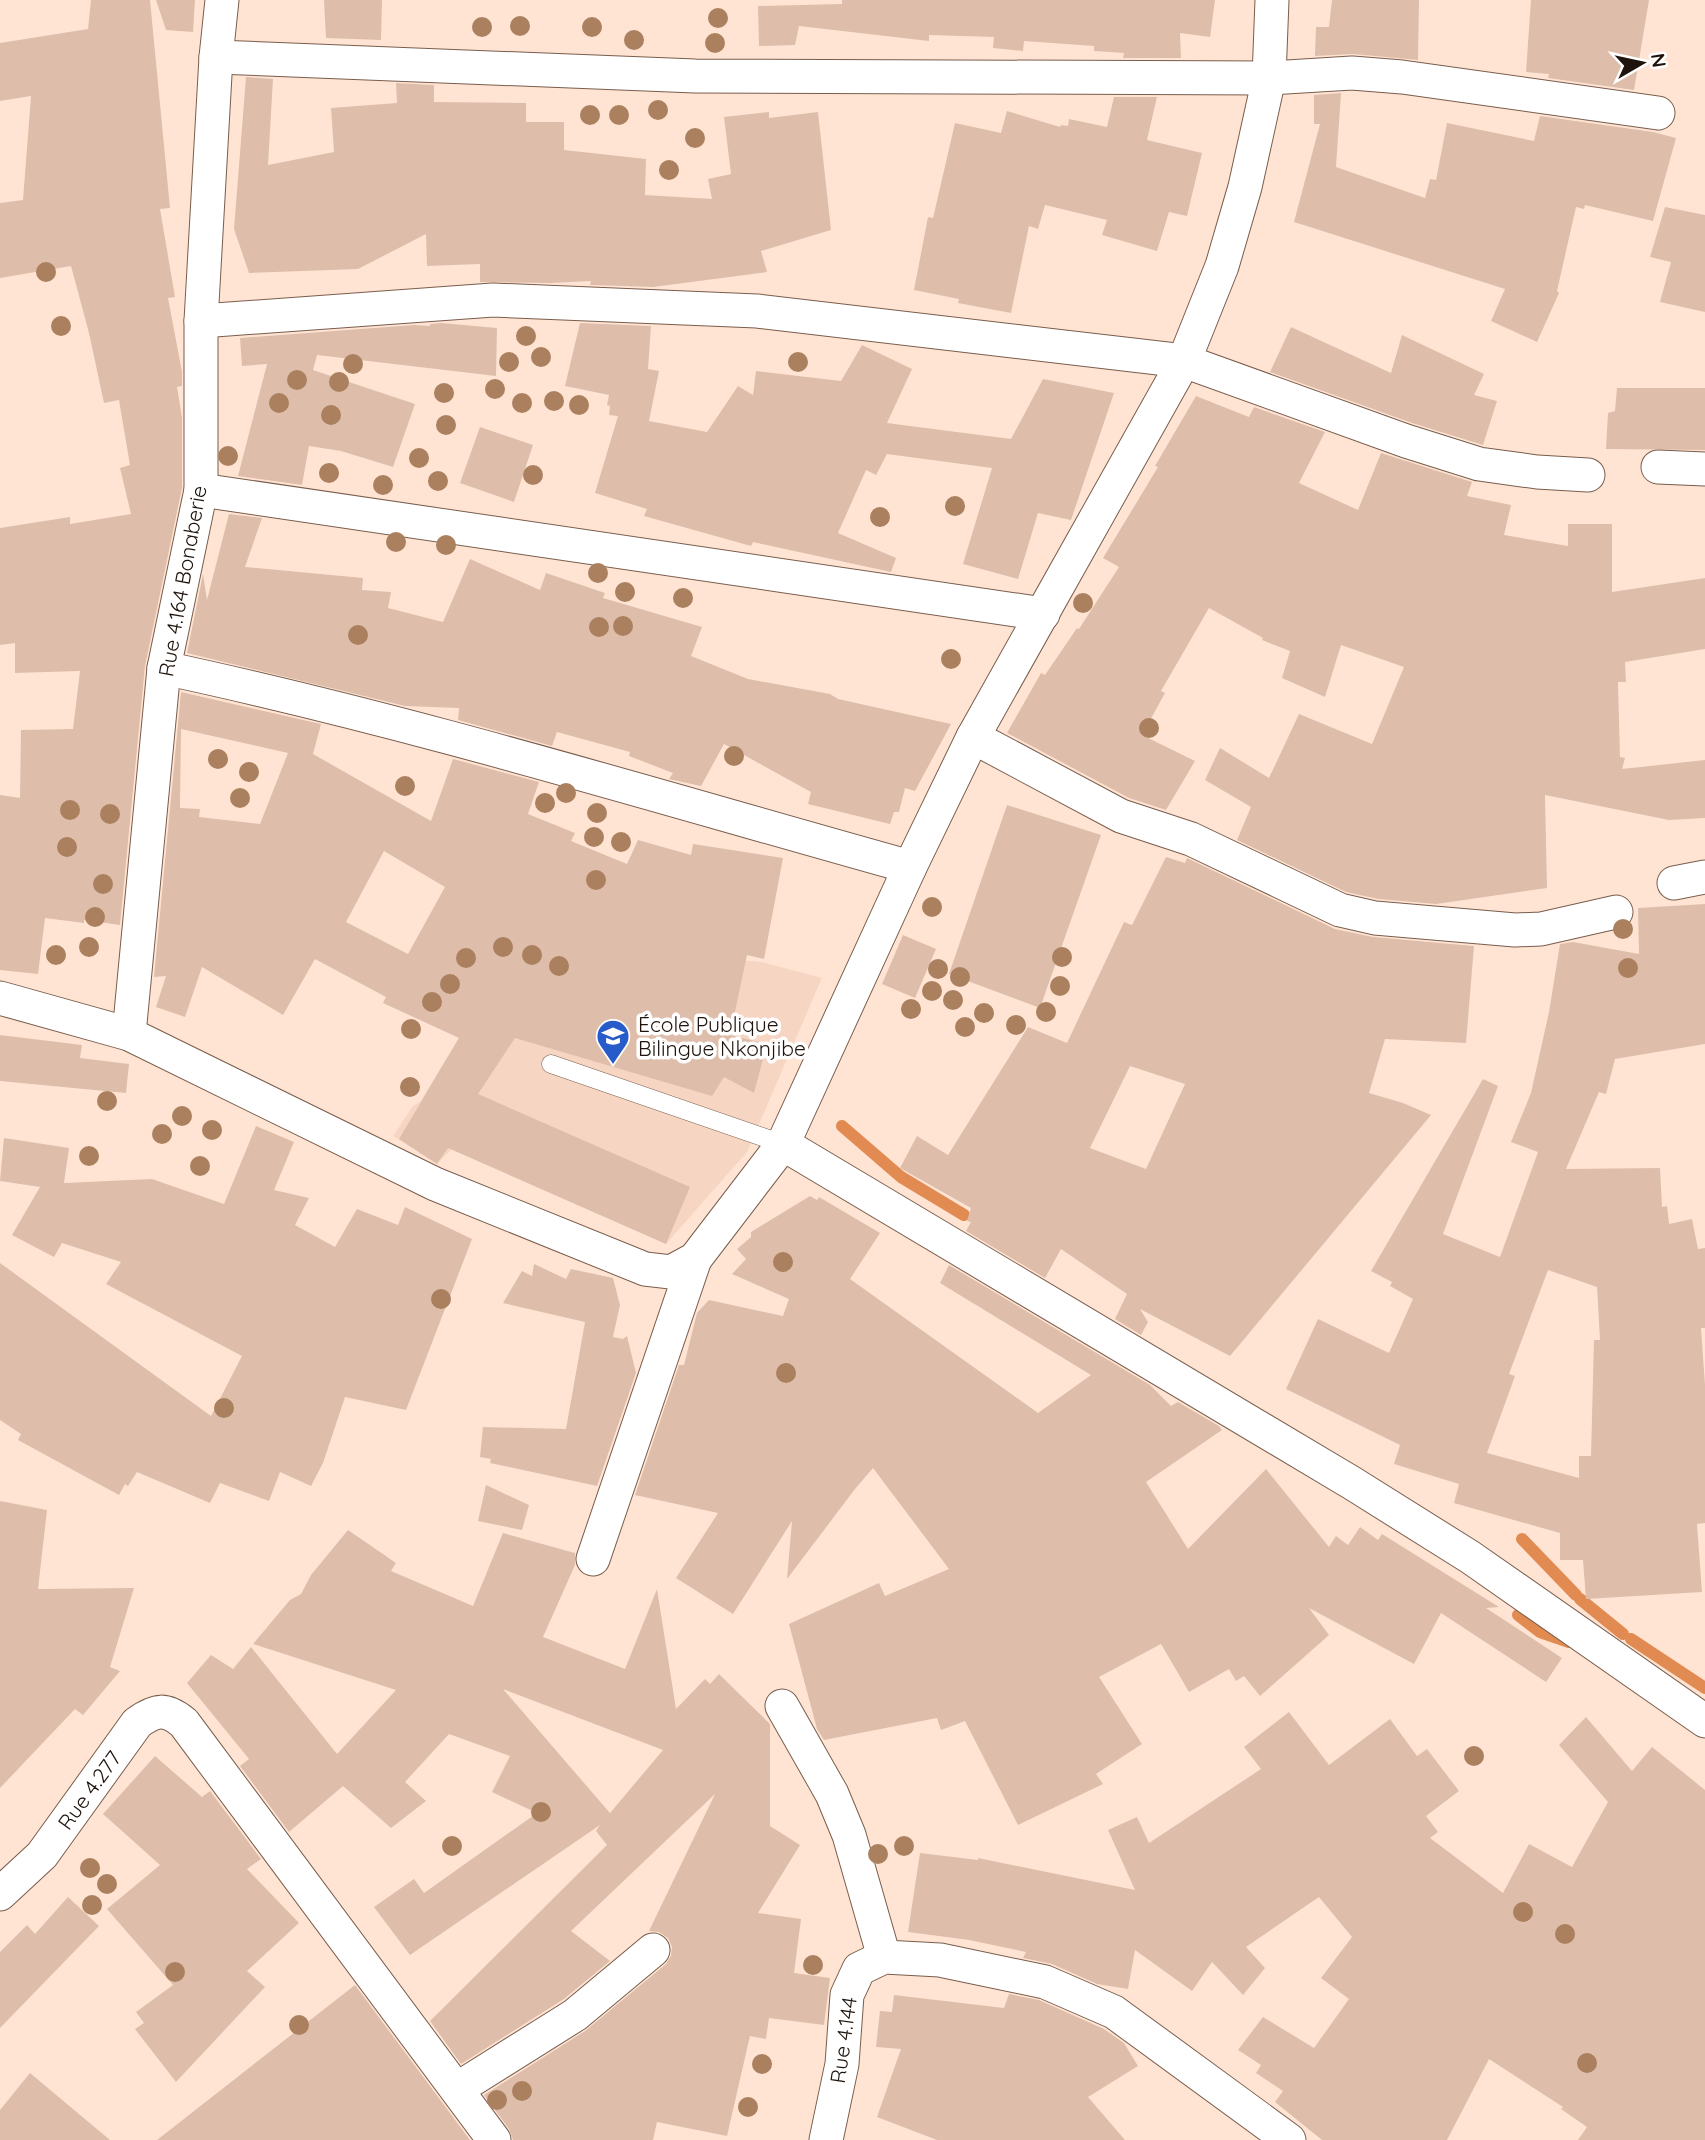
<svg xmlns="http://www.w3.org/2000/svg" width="1705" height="2140" viewBox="0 0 1705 2140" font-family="Quicksand,sans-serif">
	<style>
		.built { fill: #f6d6c3 }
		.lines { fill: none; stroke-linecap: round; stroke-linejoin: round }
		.stream { stroke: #e18b52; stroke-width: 12 }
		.building { fill: #debeab; fill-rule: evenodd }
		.lane-casing { stroke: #795d4c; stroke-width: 19 }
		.street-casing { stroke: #795d4c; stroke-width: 35 }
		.lane { stroke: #fff; stroke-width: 18 }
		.street { stroke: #fff; stroke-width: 33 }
		.tree { fill: #aa805f }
		.labels { text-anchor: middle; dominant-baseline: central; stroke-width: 7; stroke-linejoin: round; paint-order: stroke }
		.street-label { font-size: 21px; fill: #1f140d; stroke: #fff }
		.poi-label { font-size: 21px; fill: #1f140d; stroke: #fff; text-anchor: start }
	</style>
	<rect width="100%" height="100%" fill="#ffe4d4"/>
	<polygon class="built" points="661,953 762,962 822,978 747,1152 666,1244 452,1149 437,1164 393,1136 413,1106 420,1102 464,1029"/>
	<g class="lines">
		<g class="stream">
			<polyline points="842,1126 901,1177 964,1215"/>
			<polyline points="1522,1539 1576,1595"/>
			<polyline points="1580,1599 1623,1634"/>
			<polyline points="1518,1615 1540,1632 1569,1642"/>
			<polyline points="1631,1639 1705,1688"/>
		</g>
	</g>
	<g class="building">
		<polygon points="91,0 150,0 170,208 160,209 175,297 168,298 182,372 182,386 177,387 182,418 182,488 145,666 120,925 84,920 84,923 45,918 38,974 0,970 0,795 20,798 21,730 73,729 80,671 15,673 15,643 0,645 0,528 70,517 70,524 131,514 120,468 130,465 119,400 104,403 89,333 71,266 0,278 0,203 23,200 31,96 0,101 0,43 88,29"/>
		<polygon points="156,0 195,0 193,32 166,30"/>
		<polygon points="324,0 382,0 381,40 326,38"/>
		<polygon points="842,0 1215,0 1210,37 1180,33 1181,58 1123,58 1124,53 1094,51 1094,46 1024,41 1023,51 993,48 994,37 929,35 929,41 799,26 795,45 759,46 758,6 842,4"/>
		<polygon points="1332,0 1419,0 1418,60 1353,54 1315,56 1316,27 1329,27"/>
		<polygon points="1531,0 1649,0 1634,90 1548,78 1549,74 1526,72"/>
		<polygon points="246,77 273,79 268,165 334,152 331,108 397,103 396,83 434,85 434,102 526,103 526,122 564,122 564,150 646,159 645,195 712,199 708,179 731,174 724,117 769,112 769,118 818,112 831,230 761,251 767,272 653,287 590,285 591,281 551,283 480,282 480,264 427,266 426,234 358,269 249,273 234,229"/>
		<polygon points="1341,93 1336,167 1425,198 1430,179 1436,180 1447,123 1534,141 1540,116 1653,132 1676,138 1653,221 1585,205 1584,209 1576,207 1557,291 1559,293 1537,342 1491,321 1505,289 1294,222 1320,124 1314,124 1314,95"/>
		<polygon points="1114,97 1157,97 1147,140 1202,153 1187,216 1169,212 1157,251 1102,235 1107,220 1045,205 1038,229 1029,226 1011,313 958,303 959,299 914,290 928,217 933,218 955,123 1001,133 1007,111 1060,127 1061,125 1068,126 1069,119 1107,127"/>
		<polygon points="1665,207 1705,215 1705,312 1660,302 1671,262 1650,257"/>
		<polygon points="441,323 497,328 496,376 317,355 313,370 415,404 393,467 341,451 309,446 302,485 238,476 267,364 242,366 240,338 414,325 430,326 430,324"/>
		<polygon points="580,323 651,326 648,369 659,371 649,421 707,432 738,386 753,395 756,371 841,381 862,345 912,369 887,423 1011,439 1043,379 1114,393 1071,520 1038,513 1018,579 963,564 992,468 887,454 876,475 866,470 838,533 896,558 891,572 753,542 751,546 644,516 647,509 595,493 618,416 609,415 610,406 607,405 609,395 565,386"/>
		<polygon points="1291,327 1391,373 1402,335 1484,374 1474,395 1497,401 1483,445 1412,423 1270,372"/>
		<polygon points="1617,388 1705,388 1705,450 1606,449 1608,413 1615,411"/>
		<polygon points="1196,396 1249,417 1254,407 1325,432 1299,483 1358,510 1381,453 1472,482 1467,496 1511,505 1504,535 1568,546 1568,524 1612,524 1612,592 1705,578 1705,649 1625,662 1626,682 1618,682 1620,757 1625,758 1622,769 1705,760 1705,818 1669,820 1545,795 1547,888 1436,904 1378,899 1346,892 1237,840 1251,807 1205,780 1220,748 1269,778 1299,714 1372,744 1404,667 1341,645 1325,697 1282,678 1290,651 1262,640 1263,638 1209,608 1161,691 1165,693 1142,735 1195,761 1166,810 1129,798 1007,733 1041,673 1045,675 1077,628 1079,629 1119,567 1103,558 1158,467 1155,466"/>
		<polygon points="480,427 533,445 514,502 460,483"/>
		<polygon points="229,514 262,518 245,567 363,578 362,590 391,592 388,608 443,622 470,559 540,590 546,573 605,593 603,598 702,627 691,656 748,679 830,694 838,699 951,724 915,791 905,788 899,812 894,812 890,824 808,804 811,792 724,744 701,786 669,779 673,773 629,756 630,752 557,732 552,746 458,720 459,708 405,706 187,653 203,574 207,600"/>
		<path d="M181,692L321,724L313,754L431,821L453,759L539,782L528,814L575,833L571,841L627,864L638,840L691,855L693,844L783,858L764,959L747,955L730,1035L767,1044L754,1093L724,1077L712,1096L515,1038L478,1094L690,1187L666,1244L448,1148L437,1164L399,1139L459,1038L383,1003L386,997L315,959L283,1015L202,967L185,1017L156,1007L166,976L154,977ZM181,729L288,753L260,824L199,817L200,809L180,808ZM384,851L445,887L408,954L346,922Z"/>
		<polygon points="1007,805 1101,835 1040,1008 949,974"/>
		<path d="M1166,857L1185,863L1187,858L1335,929L1373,937L1474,946L1466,1043L1385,1039L1369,1093L1403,1103L1431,1115L1230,1356L1140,1309L1148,1322L1141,1335L1115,1319L1127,1294L1061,1249L1045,1278L966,1231L971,1222L967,1221L971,1208L900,1168L917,1136L948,1155L1028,1027L1067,1043L1124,922L1132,925ZM1130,1066L1185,1084L1146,1169L1090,1148Z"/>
		<path d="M1705,904V1044L1615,1059L1606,1094L1599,1092L1566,1169L1660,1168L1662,1207L1667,1206L1669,1224L1692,1219L1698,1249L1705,1248V1328H1701L1705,1385V1523L1697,1524L1702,1592L1586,1599L1583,1560H1560V1533L1454,1503L1459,1484L1394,1464L1400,1445L1286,1389L1318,1319L1389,1353L1413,1299L1390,1286L1392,1282L1371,1271L1483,1079L1498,1086L1443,1234L1500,1257L1538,1152L1511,1142L1531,1093L1549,1012L1560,944L1573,942L1639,954L1638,908ZM1548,1270L1597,1287L1600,1340H1594L1591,1456H1579V1478L1487,1453L1515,1376L1509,1374Z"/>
		<polygon points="903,935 936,949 915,998 882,984"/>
		<polygon points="0,1035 82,1045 80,1058 129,1064 126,1093 0,1081"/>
		<polygon points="256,1126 294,1142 274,1190 309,1198 295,1225 335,1247 357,1209 398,1225 405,1207 472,1239 406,1410 345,1397 323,1463 311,1486 280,1472 269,1501 220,1483 210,1503 137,1472 128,1486 125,1484 119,1495 18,1440 21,1434 0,1420 0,1263 211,1416 242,1356 106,1284 121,1262 62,1243 54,1257 12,1235 40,1187 0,1181 4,1138 69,1148 64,1183 152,1179 224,1204"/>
		<polygon points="810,1196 817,1200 819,1197 880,1233 850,1279 1038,1413 1091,1375 940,1283 949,1265 1150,1385 1171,1406 1178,1402 1219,1426 1222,1430 1146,1482 1188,1549 1266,1469 1329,1547 1336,1536 1348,1545 1360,1527 1378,1540 1382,1534 1499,1607 1486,1608 1562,1658 1546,1682 1441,1613 1414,1664 1309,1608 1329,1635 1260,1696 1244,1676 1236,1681 1229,1669 1189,1692 1161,1644 1099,1677 1142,1744 1096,1774 1103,1784 1018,1825 965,1721 941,1730 937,1718 824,1740 817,1729 789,1624 879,1583 885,1596 949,1569 873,1468 855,1489 787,1579 792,1521 733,1614 676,1578 718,1513 635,1495 679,1365 684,1365 697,1313 709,1300 783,1316 789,1299 732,1274 746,1259 737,1249 751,1237 751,1232"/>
		<polygon points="534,1264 566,1279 571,1269 613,1278 620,1305 613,1337 623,1339 627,1336 636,1373 597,1486 490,1463 491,1459 480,1457 483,1427 566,1429 585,1322 503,1303 522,1271 532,1276"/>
		<polygon points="486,1485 529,1505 522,1530 478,1521"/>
		<polygon points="0,1501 47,1510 38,1589 134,1588 110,1667 120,1671 83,1715 75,1709 0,1788"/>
		<path d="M348,1530L396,1563L391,1571L473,1606L503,1533L575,1553V1565L543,1637L625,1669L657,1589L676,1709L705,1679L710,1684L719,1674L770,1724V1826L800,1845L758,1913L801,1919L794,1973L830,1978L824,2025L769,2018L766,2039L750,2036L727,2136L657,2122L653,2140H513L509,2129L484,2095L585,2031L666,1964L671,1956L672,1947L668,1938L659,1932L649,1931L715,1794L571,1931L610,1961L564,1999L461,2064L430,2021L607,1845L596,1831L600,1825L410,1955L374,1907L414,1879L424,1893L537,1813L492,1792L510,1756L449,1734L405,1782L426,1801L391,1828L343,1786L289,1832L240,1766L249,1759L187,1683L211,1655L233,1669L251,1647L337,1754L396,1690L253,1644L290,1600L301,1594L311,1575ZM503,1689L663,1750L610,1813Z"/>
		<polygon points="1289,1712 1329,1765 1390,1719 1417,1756 1427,1749 1459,1791 1426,1816 1438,1832 1430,1838 1503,1893 1529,1844 1572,1867 1608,1802 1559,1745 1586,1717 1632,1771 1652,1747 1705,1790 1705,2140 1578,2140 1587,2127 1561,2109 1563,2107 1489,2059 1447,2140 1322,2140 1275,2102 1283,2091 1256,2073 1261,2065 1238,2050 1263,2017 1314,2048 1349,1999 1321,1978 1352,1937 1319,1897 1246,1947 1265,1968 1243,1995 1212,1962 1192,1991 1135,1950 1128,1989 1097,1984 1052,1964 1023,1958 1026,1952 969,1940 908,1932 920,1853 978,1860 978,1858 1135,1890 1108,1830 1137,1817 1149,1843 1261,1769 1244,1747"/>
		<polygon points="155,1756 202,1797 210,1791 261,1859 247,1869 299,1923 247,1971 265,1987 176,2082 135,2029 144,2023 136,2012 173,1985 107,1909 160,1865 103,1814"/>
		<polygon points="68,1897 99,1926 0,2028 0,1952 27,1925 35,1934"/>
		<polygon points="355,1985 470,2140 157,2140"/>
		<polygon points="1009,1994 1039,2000 1104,2029 1124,2043 1138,2066 1088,2097 1125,2140 937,2140 877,2117 901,2049 876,2047 880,2011 892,2012 894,1995 1004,2008"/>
		<polygon points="30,2073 110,2140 0,2140 0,2110"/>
	</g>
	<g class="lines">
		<defs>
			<polyline id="lane" points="551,1064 783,1144"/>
			<g id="street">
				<polyline points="216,57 695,76 1269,78 1352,73 1402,77 1658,113"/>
				<polyline points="201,321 493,300 757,311 1184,361 1406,441 1479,464 1537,472 1588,475"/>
				<polyline points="1658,467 1705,469"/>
				<polyline points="201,490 1043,614"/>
				<path d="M164,668C416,722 662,798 910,867"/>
				<polyline points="973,737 1121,816 1191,839 1340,910 1375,918 1515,930 1541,929 1616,912"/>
				<polyline points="1674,883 1705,877"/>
				<polyline points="0,998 129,1034 435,1184 645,1269 671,1272 695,1259 783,1144 910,867 973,737 1184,361 1222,266 1245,187 1269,78 1272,0"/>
				<polyline points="129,1034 164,668 201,490 201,321 216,57 222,0"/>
				<polyline points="783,1144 1352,1483 1470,1557 1705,1721"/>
				<polyline points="593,1559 695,1259"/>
				<polyline points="782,1706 832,1794 849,1835 884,1957"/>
				<path d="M0,1894L42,1855L137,1723C156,1709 166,1708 184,1723L494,2140"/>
				<polyline points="457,2089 575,2015 653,1950"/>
				<polyline points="826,2140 842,2064 847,1995 859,1969 884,1957 940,1960 1045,1982 1114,2012 1289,2140"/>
			</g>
		</defs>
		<use href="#lane" class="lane-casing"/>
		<use href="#street" class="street-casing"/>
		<use href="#lane" class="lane"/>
		<use href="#street" class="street"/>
	</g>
	<g class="tree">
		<circle cx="718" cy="18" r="10"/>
		<circle cx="520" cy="26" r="10"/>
		<circle cx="482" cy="27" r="10"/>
		<circle cx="592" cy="27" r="10"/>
		<circle cx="634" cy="40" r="10"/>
		<circle cx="715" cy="43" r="10"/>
		<circle cx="658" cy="110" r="10"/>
		<circle cx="590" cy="115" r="10"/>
		<circle cx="619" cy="115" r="10"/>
		<circle cx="695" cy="138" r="10"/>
		<circle cx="669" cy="170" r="10"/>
		<circle cx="46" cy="272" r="10"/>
		<circle cx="61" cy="326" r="10"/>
		<circle cx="526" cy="336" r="10"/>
		<circle cx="541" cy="357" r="10"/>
		<circle cx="509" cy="362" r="10"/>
		<circle cx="798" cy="362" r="10"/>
		<circle cx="353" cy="364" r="10"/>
		<circle cx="297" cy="380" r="10"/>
		<circle cx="339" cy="382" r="10"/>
		<circle cx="495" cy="389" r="10"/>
		<circle cx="444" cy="393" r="10"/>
		<circle cx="554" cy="401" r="10"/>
		<circle cx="279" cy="403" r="10"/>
		<circle cx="522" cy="403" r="10"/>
		<circle cx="579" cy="405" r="10"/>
		<circle cx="331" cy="415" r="10"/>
		<circle cx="446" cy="425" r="10"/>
		<circle cx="228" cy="456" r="10"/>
		<circle cx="419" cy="458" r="10"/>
		<circle cx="329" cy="473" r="10"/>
		<circle cx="533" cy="475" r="10"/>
		<circle cx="438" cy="481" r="10"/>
		<circle cx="383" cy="485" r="10"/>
		<circle cx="955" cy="506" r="10"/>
		<circle cx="880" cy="517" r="10"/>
		<circle cx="396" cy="542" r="10"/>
		<circle cx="446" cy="545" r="10"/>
		<circle cx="598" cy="573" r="10"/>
		<circle cx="625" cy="592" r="10"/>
		<circle cx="683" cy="598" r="10"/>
		<circle cx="1083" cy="603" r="10"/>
		<circle cx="623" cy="626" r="10"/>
		<circle cx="599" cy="627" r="10"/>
		<circle cx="358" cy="635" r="10"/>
		<circle cx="951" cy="659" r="10"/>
		<circle cx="1149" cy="728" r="10"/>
		<circle cx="734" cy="756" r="10"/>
		<circle cx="218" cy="759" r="10"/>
		<circle cx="249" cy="772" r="10"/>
		<circle cx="405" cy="786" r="10"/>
		<circle cx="566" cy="793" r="10"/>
		<circle cx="240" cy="798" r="10"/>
		<circle cx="545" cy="803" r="10"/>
		<circle cx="70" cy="810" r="10"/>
		<circle cx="597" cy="813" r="10"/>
		<circle cx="110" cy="814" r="10"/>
		<circle cx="594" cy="837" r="10"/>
		<circle cx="621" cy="842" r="10"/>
		<circle cx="67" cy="847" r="10"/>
		<circle cx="596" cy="880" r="10"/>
		<circle cx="103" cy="884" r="10"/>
		<circle cx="932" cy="907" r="10"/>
		<circle cx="95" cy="917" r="10"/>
		<circle cx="1623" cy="929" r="10"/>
		<circle cx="89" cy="947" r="10"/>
		<circle cx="503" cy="947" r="10"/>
		<circle cx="56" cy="955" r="10"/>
		<circle cx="532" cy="955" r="10"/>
		<circle cx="1062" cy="957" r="10"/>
		<circle cx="466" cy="958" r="10"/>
		<circle cx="559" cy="966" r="10"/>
		<circle cx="1628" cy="968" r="10"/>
		<circle cx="938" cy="969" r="10"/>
		<circle cx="960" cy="977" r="10"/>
		<circle cx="450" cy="984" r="10"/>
		<circle cx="1060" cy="986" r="10"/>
		<circle cx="932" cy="991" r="10"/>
		<circle cx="953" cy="1000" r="10"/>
		<circle cx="432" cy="1002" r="10"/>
		<circle cx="911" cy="1009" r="10"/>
		<circle cx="1046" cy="1012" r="10"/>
		<circle cx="984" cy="1013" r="10"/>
		<circle cx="1016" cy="1025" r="10"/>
		<circle cx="965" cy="1027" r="10"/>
		<circle cx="411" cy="1029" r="10"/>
		<circle cx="410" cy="1087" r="10"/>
		<circle cx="107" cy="1101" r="10"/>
		<circle cx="182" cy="1116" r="10"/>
		<circle cx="212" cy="1130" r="10"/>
		<circle cx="162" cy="1134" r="10"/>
		<circle cx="89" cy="1156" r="10"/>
		<circle cx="200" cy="1166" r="10"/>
		<circle cx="783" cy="1262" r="10"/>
		<circle cx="441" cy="1299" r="10"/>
		<circle cx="786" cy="1373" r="10"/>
		<circle cx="224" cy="1408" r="10"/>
		<circle cx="1474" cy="1756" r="10"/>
		<circle cx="541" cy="1812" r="10"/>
		<circle cx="452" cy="1846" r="10"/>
		<circle cx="904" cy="1846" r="10"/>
		<circle cx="878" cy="1854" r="10"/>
		<circle cx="90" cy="1868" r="10"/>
		<circle cx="107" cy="1884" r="10"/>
		<circle cx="92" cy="1905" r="10"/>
		<circle cx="1523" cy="1912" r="10"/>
		<circle cx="1565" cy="1934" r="10"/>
		<circle cx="813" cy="1965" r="10"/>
		<circle cx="175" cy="1972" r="10"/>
		<circle cx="299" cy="2025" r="10"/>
		<circle cx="1587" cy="2063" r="10"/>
		<circle cx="762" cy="2064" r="10"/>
		<circle cx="522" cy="2091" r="10"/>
		<circle cx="497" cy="2100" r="10"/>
		<circle cx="748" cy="2107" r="10"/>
	</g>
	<defs>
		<symbol id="school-pin" viewBox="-11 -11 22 30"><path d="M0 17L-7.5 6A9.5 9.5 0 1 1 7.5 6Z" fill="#275bc9" stroke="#fff"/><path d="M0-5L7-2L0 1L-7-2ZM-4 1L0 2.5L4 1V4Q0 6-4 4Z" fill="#fff"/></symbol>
	</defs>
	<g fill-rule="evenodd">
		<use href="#school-pin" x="594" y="1017" width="38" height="52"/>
	</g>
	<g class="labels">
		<g class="street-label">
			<text transform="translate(182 581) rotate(-80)">Rue 4.164 Bonaberie</text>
			<text transform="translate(89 1790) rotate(-54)">Rue 4.277</text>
			<text transform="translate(843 2040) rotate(-82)">Rue 4.144</text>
		</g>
		<g class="poi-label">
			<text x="638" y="1024">École Publique<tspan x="638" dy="24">Bilingue Nkonjibe</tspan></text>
		</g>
	</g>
	<g transform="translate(1642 63) rotate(81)" stroke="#ffffff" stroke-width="5" paint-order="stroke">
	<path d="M0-5L12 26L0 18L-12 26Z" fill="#1f140d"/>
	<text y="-10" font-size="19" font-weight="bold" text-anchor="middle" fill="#1f140d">N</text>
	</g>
</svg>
